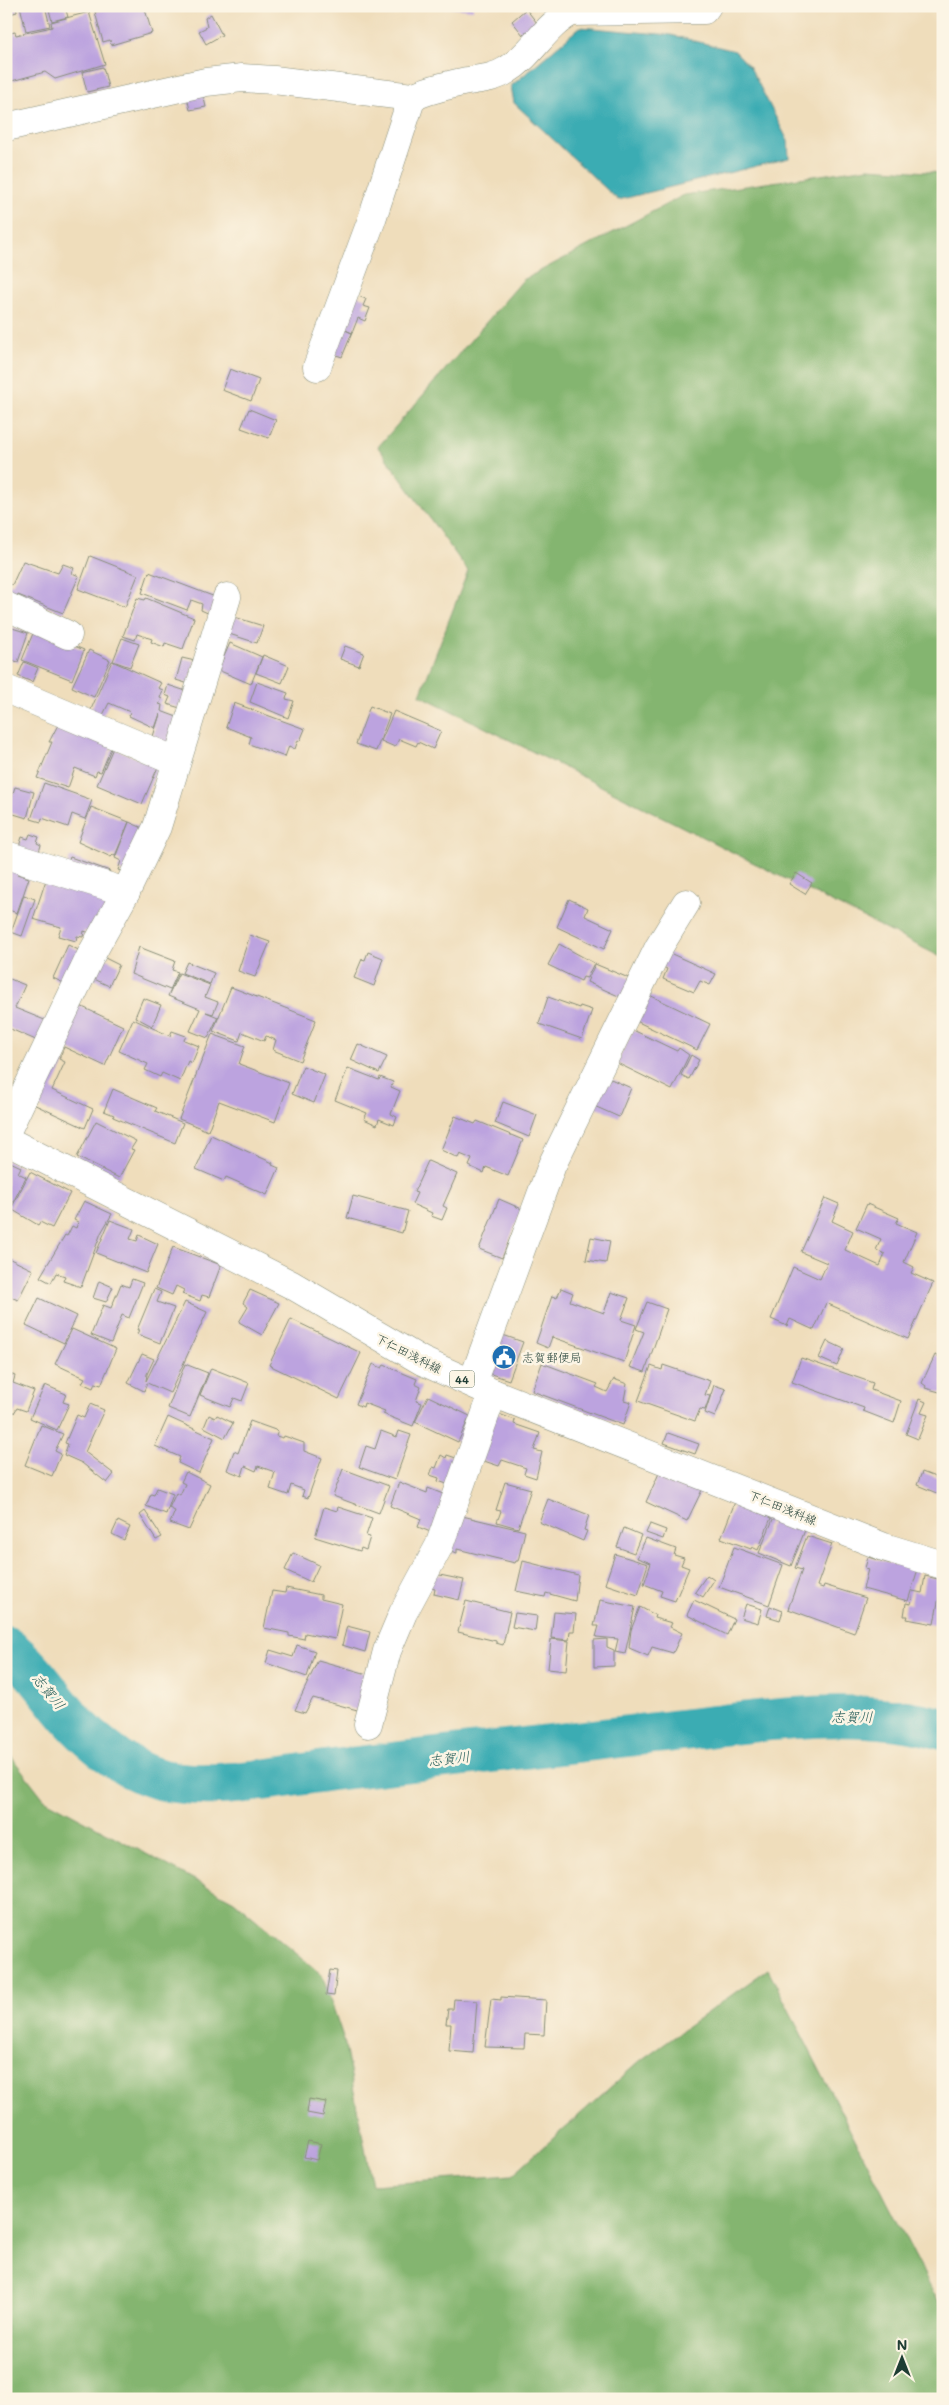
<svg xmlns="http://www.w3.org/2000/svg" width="949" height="2405" viewBox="0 0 949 2405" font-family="Mali,'Klee One',sans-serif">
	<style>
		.forest { fill: #84b56f; stroke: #527952 }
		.water { fill: #3aacb3; stroke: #2c7474 }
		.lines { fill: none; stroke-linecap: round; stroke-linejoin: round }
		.river { stroke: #3aacb3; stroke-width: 42 }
		.building { fill: #bca3df }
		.minor-casing { stroke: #878d78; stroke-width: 29 }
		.major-casing { stroke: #878d78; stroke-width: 29 }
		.minor { stroke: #fff; stroke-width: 28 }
		.major { stroke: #fff; stroke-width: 28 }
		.labels { text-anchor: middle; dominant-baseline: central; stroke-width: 5; stroke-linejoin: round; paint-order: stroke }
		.shield { fill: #fcf5e5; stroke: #617469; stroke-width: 1 }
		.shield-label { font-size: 11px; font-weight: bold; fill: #1f3d34 }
		.street-label { font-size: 12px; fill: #1f3d34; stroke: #fcf5e5 }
		.poi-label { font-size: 12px; fill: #1f3d34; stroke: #fcf5e5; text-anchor: start }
		.water-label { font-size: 14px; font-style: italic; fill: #275e5a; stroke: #fcf5e5 }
	</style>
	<rect width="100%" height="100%" fill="#fcf5e5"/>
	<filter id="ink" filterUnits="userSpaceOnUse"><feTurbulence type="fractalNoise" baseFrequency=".02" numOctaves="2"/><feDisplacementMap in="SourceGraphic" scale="10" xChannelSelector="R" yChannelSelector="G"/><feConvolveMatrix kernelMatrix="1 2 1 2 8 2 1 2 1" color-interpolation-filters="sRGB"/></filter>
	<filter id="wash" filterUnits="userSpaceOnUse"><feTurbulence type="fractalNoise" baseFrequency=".0096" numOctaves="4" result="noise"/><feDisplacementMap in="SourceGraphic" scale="20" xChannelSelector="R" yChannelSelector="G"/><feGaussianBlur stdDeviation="1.12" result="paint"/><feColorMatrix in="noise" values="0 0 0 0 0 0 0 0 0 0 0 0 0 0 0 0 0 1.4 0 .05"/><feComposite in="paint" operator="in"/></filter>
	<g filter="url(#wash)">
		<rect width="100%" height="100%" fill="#efddbb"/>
		<g class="forest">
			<polygon points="868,168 943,173 943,958 420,695 468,571 378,447 523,280 684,195"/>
			<polygon points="6,1750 44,1799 234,1901 322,1975 344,2040 372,2185 512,2175 641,2060 768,1969 943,2311 943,2399 6,2399"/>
		</g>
		<polygon class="water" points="580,27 671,35 735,51 750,67 788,141 789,158 618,200 514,103 511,86"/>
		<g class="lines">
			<path class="river" d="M6,1647C35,1668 52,1699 76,1724C93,1742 118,1762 140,1772C191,1797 278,1777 332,1770C440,1757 548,1745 655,1733C748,1723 852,1703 943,1729"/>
		</g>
		<g id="blocks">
			<g class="building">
				<polygon points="6,6 16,6 17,12 6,15"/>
				<polygon points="20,6 45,6 50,26 26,31"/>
				<polygon points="48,6 58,6 59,8 65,7 68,17 52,21"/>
				<polygon points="116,6 144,6 152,33 111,45 110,40 103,42 95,12"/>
				<polygon points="451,6 473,6 473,10 451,8"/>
				<polygon points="526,9 537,23 523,35 512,21"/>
				<polygon points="89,12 105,64 55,79 45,72 8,82 6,34 15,32 16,35 52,27 51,22"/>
				<polygon points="211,14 222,35 206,44 199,31 207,27 205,18"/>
				<polygon points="103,67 108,87 87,92 82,72"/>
				<polygon points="203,94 206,107 190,110 187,97"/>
				<polygon points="353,294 366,299 363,306 370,308 365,321 358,318 352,333 343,329 352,333 342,357 328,352"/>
				<polygon points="230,369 259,380 251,401 222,390"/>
				<polygon points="249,409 276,420 269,438 241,428"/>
				<polygon points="90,556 138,575 125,607 78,589"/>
				<polygon points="23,561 58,573 63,564 74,568 72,573 79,576 63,613 18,595 15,602 6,599 9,583 12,585"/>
				<polygon points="149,572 218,598 212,615 201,610 202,604 191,600 187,610 142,593"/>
				<polygon points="137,598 145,600 146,598 194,618 183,649 165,643 164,647 151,642 152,639 137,634 135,640 123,636"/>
				<polygon points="225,614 263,626 257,643 220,631"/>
				<polygon points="6,626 28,633 18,662 9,659 7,667"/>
				<polygon points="34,631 38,631 84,650 72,680 22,660"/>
				<polygon points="122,638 139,644 130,667 113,661"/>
				<polygon points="230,643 262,657 251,684 218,670"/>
				<polygon points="345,646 364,653 359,666 340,659"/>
				<polygon points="89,650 110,660 94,697 72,687"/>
				<polygon points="263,655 289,666 282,683 256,673"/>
				<polygon points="182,658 195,661 189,684 176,680"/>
				<polygon points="112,661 161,683 158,688 163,690 160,698 162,699 159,704 162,705 161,711 177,717 167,751 150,746 160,714 155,728 129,716 130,712 109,703 101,719 89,714"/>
				<polygon points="24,662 38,668 32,682 18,676"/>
				<polygon points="257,682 288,693 286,699 294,701 288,718 250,702"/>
				<polygon points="168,685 186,691 180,708 167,704 170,697 165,695"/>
				<polygon points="234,703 305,729 300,741 298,740 295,749 289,746 285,757 249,744 251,737 226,727"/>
				<polygon points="370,706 390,714 376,751 356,744"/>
				<polygon points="394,711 441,731 433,749 418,742 416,746 399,739 395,747 381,741"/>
				<polygon points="59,723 112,746 101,772 97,771 95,776 75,768 68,788 37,778 52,742 49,742"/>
				<polygon points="113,748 158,767 142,804 97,785"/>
				<polygon points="44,783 92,800 85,819 72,814 68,827 42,818 41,822 31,819"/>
				<polygon points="15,787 34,792 27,818 7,812"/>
				<polygon points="91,807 129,822 115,856 113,855 111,857 78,842"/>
				<polygon points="129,822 145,829 128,874 118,870 121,861 115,858"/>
				<polygon points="30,834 39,837 37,843 41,845 37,859 17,853 22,837 28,839"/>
				<polygon points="70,857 110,871 106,881 66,869"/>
				<polygon points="6,863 19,867 17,874 29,878 17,913 6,909"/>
				<polygon points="796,873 812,883 805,894 789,884"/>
				<polygon points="47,877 113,896 96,935 84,931 83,937 77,936 76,941 58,936 61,927 33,919"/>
				<polygon points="24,895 35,899 22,936 11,932"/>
				<polygon points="569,899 588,908 585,916 613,929 604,949 557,927"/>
				<polygon points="250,935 270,942 255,977 238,971"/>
				<polygon points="559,944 594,963 587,978 583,977 581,981 548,965"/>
				<polygon points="68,945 85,953 70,986 53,978"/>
				<polygon points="139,947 175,961 172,970 178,972 170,990 131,974"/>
				<polygon points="663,950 716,974 710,985 700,981 694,992 663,979 667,969 657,964"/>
				<polygon points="368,952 383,958 374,986 354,978 362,959 365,960"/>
				<polygon points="103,957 119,965 109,986 92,978"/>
				<polygon points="187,962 214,973 210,984 182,973"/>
				<polygon points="595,964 631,979 623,998 587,982"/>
				<polygon points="179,973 210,985 205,997 218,1002 213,1014 206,1012 218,1017 208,1038 190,1031 200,1009 168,996"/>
				<polygon points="10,979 25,985 15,1008 47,1021 38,1041 6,1027 6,987"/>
				<polygon points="231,987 316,1020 300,1061 273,1050 276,1040 266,1036 264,1041 242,1032 239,1041 213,1031"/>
				<polygon points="645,993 710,1024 697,1050 638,1022"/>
				<polygon points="548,997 579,1008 580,1006 592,1010 582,1039 539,1024"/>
				<polygon points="143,998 161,1005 152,1026 135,1017"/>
				<polygon points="76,1004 123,1026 105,1066 64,1047 59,1059 65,1062 52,1090 93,1109 85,1128 31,1103"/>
				<polygon points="133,1019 170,1036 172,1031 186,1036 184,1040 199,1046 192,1063 188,1061 180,1081 162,1073 160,1077 145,1070 148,1064 119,1051"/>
				<polygon points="633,1030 677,1051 679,1048 689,1055 672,1090 617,1063"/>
				<polygon points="212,1034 245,1046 239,1064 289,1083 275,1122 219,1101 208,1131 179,1119"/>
				<polygon points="358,1044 387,1057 379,1073 351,1060"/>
				<polygon points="691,1055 699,1060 689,1079 681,1075"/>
				<polygon points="303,1066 325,1075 314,1103 292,1094"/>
				<polygon points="348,1068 379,1080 380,1077 393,1082 391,1087 400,1091 391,1114 397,1117 394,1125 379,1119 377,1125 364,1119 367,1113 335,1100"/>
				<polygon points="604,1076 631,1088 619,1117 592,1105"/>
				<polygon points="113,1089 157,1108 155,1111 183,1123 175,1143 113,1117 114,1115 104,1111"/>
				<polygon points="503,1102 537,1115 529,1137 495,1123"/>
				<polygon points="455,1116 475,1124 477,1121 523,1140 508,1176 486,1167 484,1173 469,1166 472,1159 460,1154 458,1158 441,1150"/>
				<polygon points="96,1121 136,1141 131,1149 134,1150 119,1178 77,1157"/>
				<polygon points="211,1135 273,1163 272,1165 279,1168 267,1195 226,1177 224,1181 196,1169"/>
				<polygon points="6,1160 21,1167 18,1173 26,1177 8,1212"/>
				<polygon points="428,1161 457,1174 443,1206 447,1208 442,1220 431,1216 432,1213 412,1204 417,1193 414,1192"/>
				<polygon points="30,1172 70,1193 52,1228 40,1222 38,1225 11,1209"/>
				<polygon points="353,1196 408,1211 402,1233 347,1218"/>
				<polygon points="825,1198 839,1204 832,1221 853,1231 845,1250 880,1266 885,1254 876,1250 881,1239 856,1228 867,1204 899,1218 896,1223 917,1232 904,1262 914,1267 911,1273 933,1283 908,1339 826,1303 814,1330 790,1319 787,1326 771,1319 793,1267 820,1279 827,1263 801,1252"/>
				<polygon points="499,1199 522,1209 502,1258 479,1249"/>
				<polygon points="84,1201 112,1214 101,1233 81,1287 63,1281 65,1276 56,1273 51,1283 40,1277 65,1235 67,1236 72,1226 76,1228 78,1222 74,1220"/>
				<polygon points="110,1220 134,1229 130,1239 137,1241 139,1235 158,1244 146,1273 96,1253"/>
				<polygon points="591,1237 610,1241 606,1263 586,1260"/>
				<polygon points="173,1247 221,1265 209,1297 202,1295 200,1301 182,1294 184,1290 176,1286 172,1295 156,1288"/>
				<polygon points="6,1257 33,1270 18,1300 6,1295"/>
				<polygon points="132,1279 143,1283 129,1318 122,1315 111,1343 91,1335 103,1305 111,1308 121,1284 129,1287"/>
				<polygon points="99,1281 113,1287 106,1302 93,1298"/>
				<polygon points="561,1288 573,1293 570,1301 604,1313 611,1292 629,1298 621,1320 636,1325 624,1362 552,1337 548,1348 536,1343 552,1296 557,1298"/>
				<polygon points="154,1289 161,1292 157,1302 174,1308 160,1343 137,1334 139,1330 137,1330"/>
				<polygon points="250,1290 279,1303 262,1335 239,1322 248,1307 243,1303"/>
				<polygon points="39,1298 77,1316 64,1343 26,1325"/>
				<polygon points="185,1302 207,1312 170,1393 147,1383 144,1391 128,1383 142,1354 154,1359 147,1374 146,1381"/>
				<polygon points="647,1302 667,1309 645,1372 630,1367 644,1332 636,1329"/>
				<polygon points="291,1319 361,1353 339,1399 269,1365"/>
				<polygon points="72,1329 116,1349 101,1385 95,1383 93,1388 82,1383 85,1378 55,1364"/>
				<polygon points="500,1334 523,1342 509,1380 485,1372"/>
				<polygon points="827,1341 844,1349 837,1366 819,1358"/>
				<polygon points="935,1355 943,1358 943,1393 925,1388 926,1386 922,1383"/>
				<polygon points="801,1358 873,1383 871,1390 901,1401 894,1423 863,1411 864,1408 792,1382"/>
				<polygon points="542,1363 598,1384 596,1387 607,1392 614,1379 627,1384 624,1400 631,1402 623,1425 532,1391"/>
				<polygon points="185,1364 208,1373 190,1417 168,1408"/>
				<polygon points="373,1364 382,1368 384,1365 417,1379 415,1384 421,1387 416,1401 422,1403 413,1426 383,1414 385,1411 364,1403 363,1407 356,1404"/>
				<polygon points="663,1365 710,1381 705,1395 710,1396 705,1410 700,1409 695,1421 638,1401 651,1366 662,1370"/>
				<polygon points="211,1368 249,1383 242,1401 234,1398 230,1407 200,1395"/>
				<polygon points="6,1372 15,1376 13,1383 34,1391 26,1411 17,1408 14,1413 6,1410"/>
				<polygon points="45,1385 66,1394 63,1402 69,1404 57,1430 30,1418"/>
				<polygon points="714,1385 726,1389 715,1417 705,1413"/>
				<polygon points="428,1396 470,1416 458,1442 415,1422"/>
				<polygon points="919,1399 926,1402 921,1413 928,1415 918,1439 906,1434"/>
				<polygon points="90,1404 104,1410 85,1452 114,1474 107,1483 82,1463 64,1455 68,1444 65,1443 77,1415 84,1418"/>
				<polygon points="491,1411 515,1420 514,1424 540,1433 534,1450 542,1452 536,1478 524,1474 526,1468 502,1460 499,1466 475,1458"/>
				<polygon points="209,1415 215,1418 217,1415 233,1423 225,1438 204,1427"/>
				<polygon points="168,1417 214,1438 199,1473 178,1463 180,1457 155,1446"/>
				<polygon points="250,1421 278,1431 276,1436 283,1438 284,1436 304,1443 304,1451 322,1458 308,1498 302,1496 304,1490 291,1485 288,1495 270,1489 275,1472 258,1466 256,1471 245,1466 242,1476 227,1470 234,1451 238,1453"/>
				<polygon points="41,1425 63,1434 55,1451 61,1454 52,1476 25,1465"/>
				<polygon points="381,1431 397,1437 399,1431 411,1435 395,1480 359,1467 366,1446 375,1449"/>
				<polygon points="668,1433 699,1444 695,1454 664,1443"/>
				<polygon points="441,1455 446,1458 447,1455 462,1460 453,1486 438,1481 439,1478 430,1475 433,1467 436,1468"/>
				<polygon points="343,1469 389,1486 379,1513 333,1496"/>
				<polygon points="660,1471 702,1490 687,1521 646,1502"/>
				<polygon points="186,1472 210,1484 189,1530 170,1523 175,1511 169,1508 176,1493 180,1495 185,1484 181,1482"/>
				<polygon points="922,1472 943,1480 939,1494 917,1485"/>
				<polygon points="399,1482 427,1493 428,1488 448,1496 433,1533 418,1527 421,1519 390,1506"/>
				<polygon points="505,1482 531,1489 518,1528 497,1522 501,1511 496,1510"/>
				<polygon points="157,1488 173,1494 166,1514 146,1506 151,1494 154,1495"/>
				<polygon points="548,1499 589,1515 584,1530 587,1531 583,1541 539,1522"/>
				<polygon points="735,1502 771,1518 758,1550 752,1547 751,1549 721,1538"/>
				<polygon points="324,1507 337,1511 338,1507 372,1518 366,1536 370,1537 366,1550 361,1548 360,1551 315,1537"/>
				<polygon points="145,1511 162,1537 156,1540 140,1515"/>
				<polygon points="454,1514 525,1531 518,1561 516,1561 515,1563 457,1549 457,1553 443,1549"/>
				<polygon points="774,1517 805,1530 791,1566 759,1553"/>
				<polygon points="118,1521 130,1527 124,1540 112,1534"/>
				<polygon points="650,1524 666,1530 663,1539 646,1533"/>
				<polygon points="624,1528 641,1535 634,1553 617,1547"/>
				<polygon points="807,1536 832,1544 817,1586 823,1588 824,1585 866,1598 854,1633 788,1609 802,1570 795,1568"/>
				<polygon points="646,1538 676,1549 674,1555 684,1558 681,1565 689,1568 675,1601 660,1596 662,1591 644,1584 651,1563 637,1558"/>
				<polygon points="734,1547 783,1565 769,1605 719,1587"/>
				<polygon points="293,1553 319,1565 311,1582 285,1570"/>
				<polygon points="615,1554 648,1564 638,1595 605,1584"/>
				<polygon points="868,1557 897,1566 898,1563 918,1569 908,1601 863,1589 868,1569 865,1568"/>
				<polygon points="523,1561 578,1575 575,1601 546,1593 545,1597 516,1591"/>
				<polygon points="430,1573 464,1580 459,1600 434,1594 435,1589 427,1587"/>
				<polygon points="707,1575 714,1580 703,1597 695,1592"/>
				<polygon points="925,1576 942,1580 934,1624 907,1619 908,1616 904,1616 906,1603 911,1604 913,1591 922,1593"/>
				<polygon points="286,1588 321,1595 321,1599 342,1604 335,1639 305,1633 304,1639 289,1636 289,1633 264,1628 272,1591 285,1593"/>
				<polygon points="600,1600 635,1607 625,1654 615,1652 618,1639 596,1637 599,1626 594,1626"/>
				<polygon points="694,1600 734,1619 727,1635 687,1615"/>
				<polygon points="466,1601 510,1612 503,1645 496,1643 496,1641 458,1632"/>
				<polygon points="746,1604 762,1609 758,1623 741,1618"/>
				<polygon points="770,1606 783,1611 780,1620 767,1616"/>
				<polygon points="640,1607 655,1615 654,1618 672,1623 670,1627 682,1633 673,1653 652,1647 648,1656 629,1648 631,1630"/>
				<polygon points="554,1612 576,1614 574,1631 570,1631 569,1640 551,1638"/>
				<polygon points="515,1613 537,1616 535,1631 512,1627"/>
				<polygon points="347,1626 370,1632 365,1652 342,1645"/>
				<polygon points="551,1639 569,1641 566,1671 548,1669"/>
				<polygon points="607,1639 607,1647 614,1650 614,1666 594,1667 594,1640"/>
				<polygon points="297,1645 315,1651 307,1677 266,1663 270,1650 293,1657"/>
				<polygon points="318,1660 371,1675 361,1711 313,1698 305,1713 295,1710"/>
				<polygon points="330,1970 337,1971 334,1996 326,1995"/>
				<polygon points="501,1997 546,2000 544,2035 525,2034 524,2048 485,2047 491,1999 501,2000"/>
				<polygon points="454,1999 477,2001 473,2053 449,2051 451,2024 446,2024 448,2009 453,2009"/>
				<polygon points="309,2099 326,2102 323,2116 307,2113"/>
				<polygon points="308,2141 321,2144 317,2160 304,2157"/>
			</g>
		</g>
	</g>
	<g filter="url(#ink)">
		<use href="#blocks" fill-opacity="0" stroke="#878d78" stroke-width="1"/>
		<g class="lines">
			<defs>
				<g id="minor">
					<path d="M6,127L206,82L242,78L274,80L412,97C430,89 448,85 467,81C481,79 495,78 507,70C532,55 545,25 572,12L704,10L707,6"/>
					<polyline points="317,367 372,219 412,97"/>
					<polyline points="6,606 68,635"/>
					<polyline points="6,689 176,761"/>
					<polyline points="6,855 126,892"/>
					<polyline points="6,1133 91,955 126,892 157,827 227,597"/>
					<polyline points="472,1383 552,1165 659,947 686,903"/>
					<polyline points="368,1724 387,1651 403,1613 439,1546 493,1393"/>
				</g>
				<polyline id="major" points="6,1140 292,1285 422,1361 493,1393 884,1547 943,1565"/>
			</defs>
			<use href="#minor" class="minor-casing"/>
			<use href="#major" class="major-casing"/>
			<use href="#minor" class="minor"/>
			<use href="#major" class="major"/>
		</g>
	</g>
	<defs>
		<symbol id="civic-disc" viewBox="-11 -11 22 22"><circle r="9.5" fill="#1f6fb2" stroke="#fcf5e5"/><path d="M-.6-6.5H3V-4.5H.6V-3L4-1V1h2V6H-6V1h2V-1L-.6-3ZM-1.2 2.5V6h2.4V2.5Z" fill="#fff"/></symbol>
	</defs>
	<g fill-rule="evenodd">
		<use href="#civic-disc" x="490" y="1343" width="28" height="28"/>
	</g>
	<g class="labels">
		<rect class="shield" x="449.5" y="1370.5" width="25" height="17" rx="4"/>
		<g class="shield-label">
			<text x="462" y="1379">44</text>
		</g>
		<g class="street-label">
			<text transform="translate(409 1353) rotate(27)">下仁田浅科線</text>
			<text transform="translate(783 1507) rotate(22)">下仁田浅科線</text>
		</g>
		<g class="poi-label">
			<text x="522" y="1357">志賀郵便局</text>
		</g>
		<g class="water-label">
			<text transform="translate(49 1691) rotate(51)">志賀川</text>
			<text x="852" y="1716">志賀川</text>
			<text transform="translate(449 1758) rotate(-6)">志賀川</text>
		</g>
	</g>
	<rect width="949" height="2405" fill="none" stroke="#fcf5e5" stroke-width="25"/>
	<g transform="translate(902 2358)" stroke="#fcf5e5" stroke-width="4" paint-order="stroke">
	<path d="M0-4L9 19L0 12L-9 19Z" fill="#1f3d34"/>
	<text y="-8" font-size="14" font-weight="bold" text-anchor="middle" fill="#1f3d34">N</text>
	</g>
</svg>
